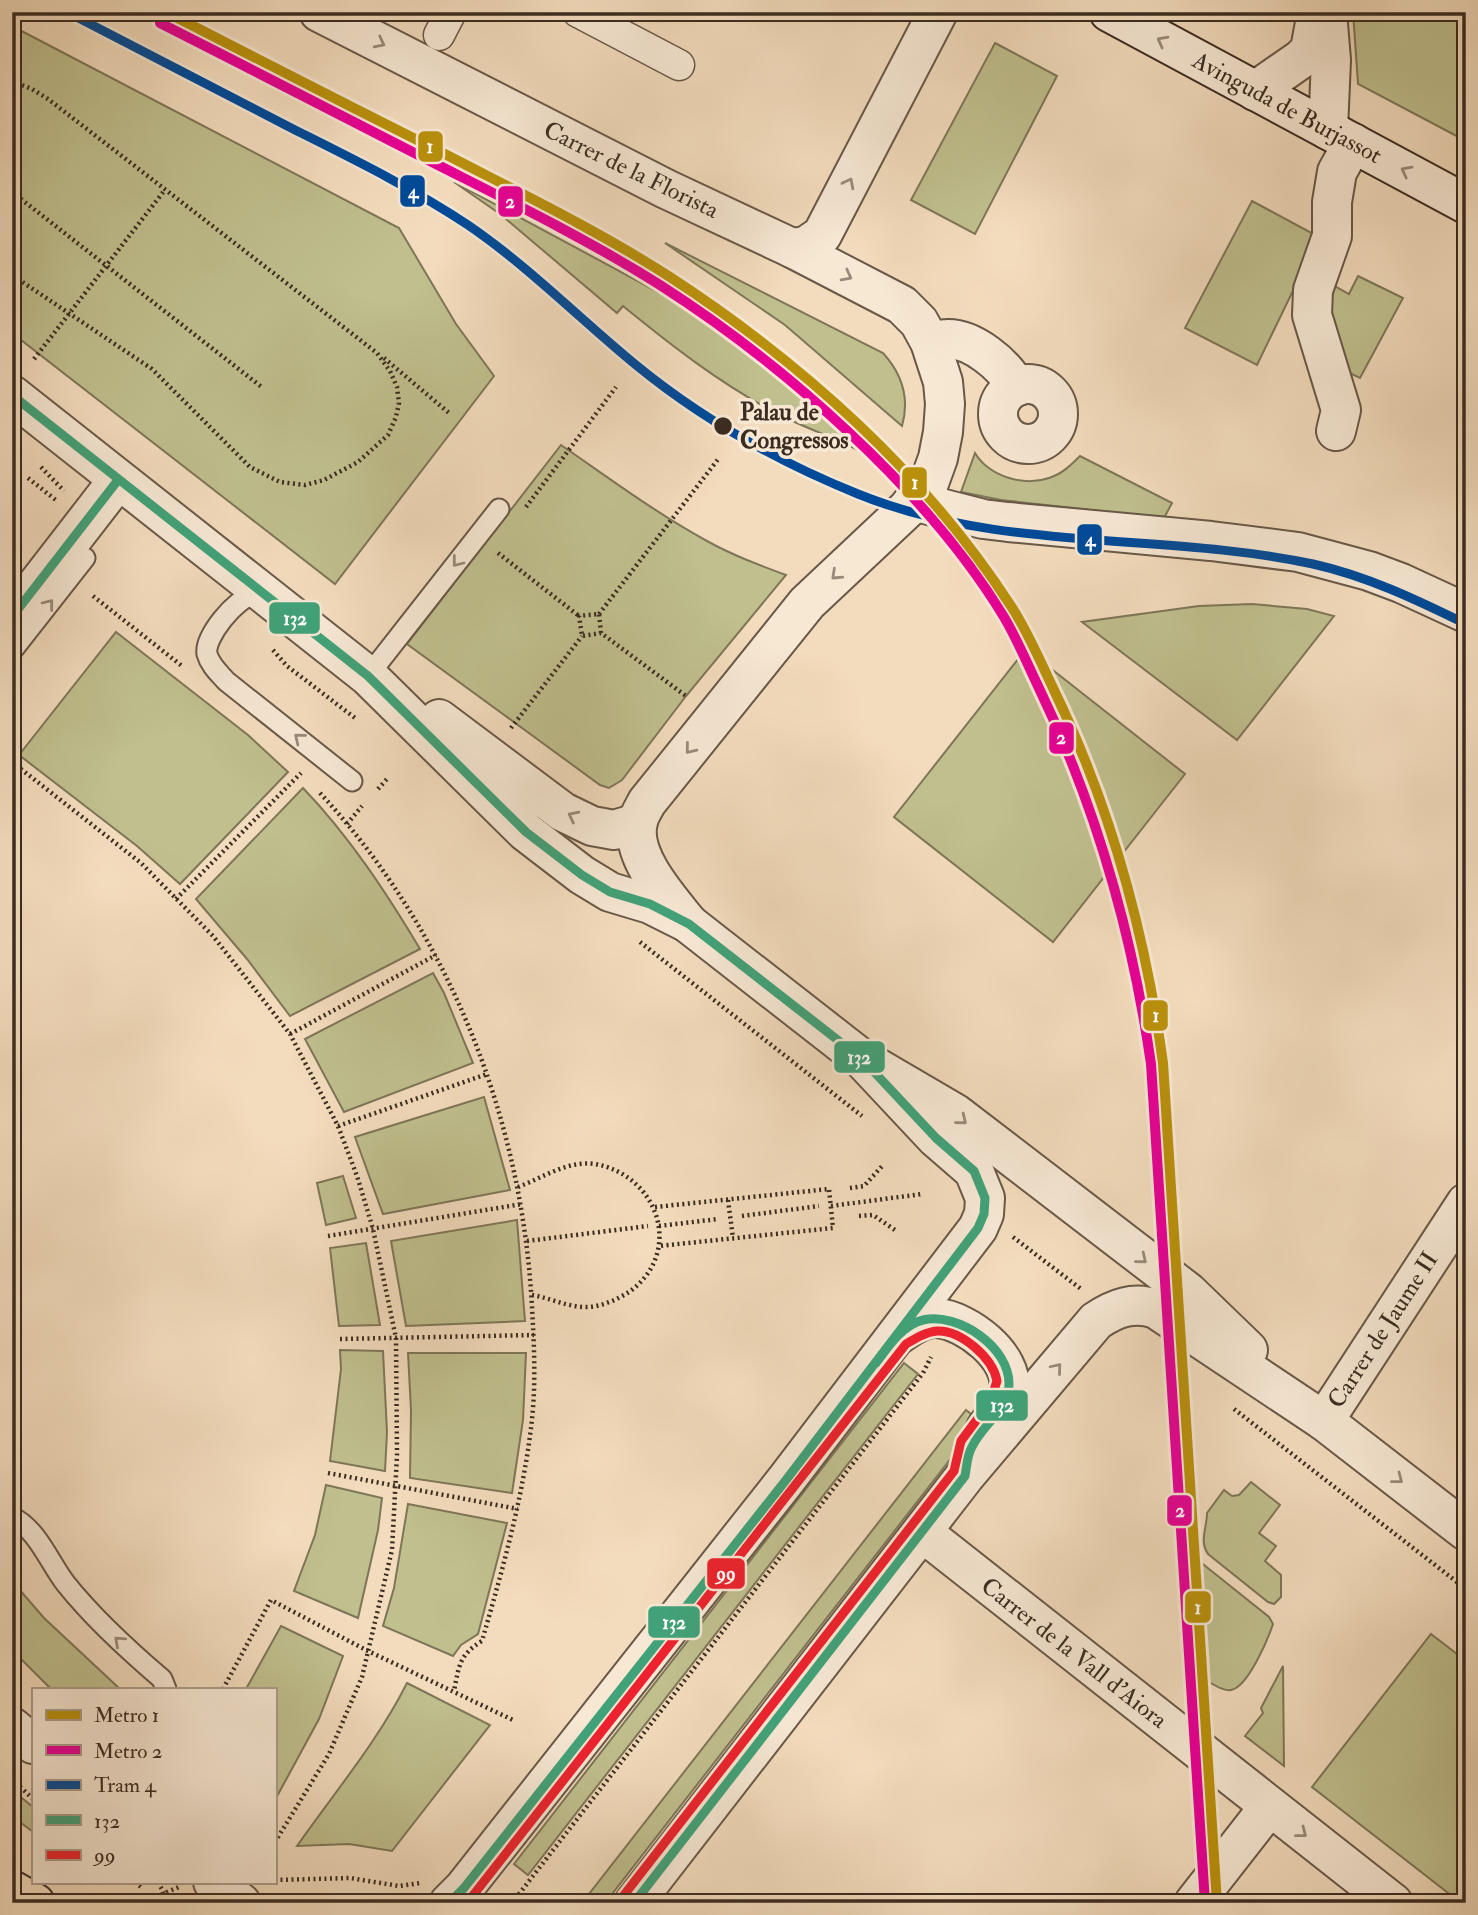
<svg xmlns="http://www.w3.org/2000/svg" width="1478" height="1915" viewBox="0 0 1478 1915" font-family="'IM FELL Double Pica',serif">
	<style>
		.green { fill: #c0bf8e; stroke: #7e7658; stroke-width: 2 }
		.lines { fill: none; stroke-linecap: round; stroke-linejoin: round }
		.service-casing { stroke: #695848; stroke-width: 23 }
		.pedestrian-casing { stroke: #695848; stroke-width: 33 }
		.minor-casing { stroke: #695848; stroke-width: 42 }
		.tertiary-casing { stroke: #695848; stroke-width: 42 }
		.secondary-casing { stroke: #3b2c21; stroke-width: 42 }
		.trunk-casing { stroke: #3b2c21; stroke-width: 42 }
		.path { stroke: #3b2c21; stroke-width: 4.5; stroke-dasharray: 2 3.5; stroke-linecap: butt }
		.service { stroke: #f7e8d4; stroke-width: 19 }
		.pedestrian { stroke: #f7e8d4; stroke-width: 30 }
		.minor { stroke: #f7e8d4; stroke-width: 38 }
		.tertiary { stroke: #f7e8d4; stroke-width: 38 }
		.secondary { stroke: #f7e8d4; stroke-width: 38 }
		.trunk { stroke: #f3dcbd; stroke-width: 38 }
		.bus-1-casing { stroke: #f7e8d4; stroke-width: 14 }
		.bus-2-casing { stroke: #f7e8d4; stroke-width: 14 }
		.bus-1 { stroke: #41a279; stroke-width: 9 }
		.bus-2 { stroke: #ed222e; stroke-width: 9 }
		.tram-1-casing { stroke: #f7e8d4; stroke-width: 14 }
		.tram-1 { stroke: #004a99; stroke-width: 9 }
		.metro-1-casing { stroke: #f7e8d4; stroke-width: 16 }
		.metro-2-casing { stroke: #f7e8d4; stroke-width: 16 }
		.metro-1 { stroke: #b9900c; stroke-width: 10 }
		.metro-2 { stroke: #e70095; stroke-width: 10 }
		.oneway { stroke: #998a7a }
		.stop-dot { fill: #3b2c21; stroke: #f7e8d4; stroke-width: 2.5 }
		.labels { text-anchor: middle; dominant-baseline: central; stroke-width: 7; stroke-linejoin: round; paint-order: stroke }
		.street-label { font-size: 24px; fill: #3b2c21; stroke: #f7e8d4 }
		.stop-label { font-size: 24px; font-weight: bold; fill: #3b2c21; stroke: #f7e8d4; text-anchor: start }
		.line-badge { stroke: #f7e8d4; stroke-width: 2.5 }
		.badge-label { font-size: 19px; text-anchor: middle; font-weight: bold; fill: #fff }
	</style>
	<rect width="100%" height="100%" fill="#f3dcbd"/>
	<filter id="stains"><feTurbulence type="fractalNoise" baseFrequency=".00286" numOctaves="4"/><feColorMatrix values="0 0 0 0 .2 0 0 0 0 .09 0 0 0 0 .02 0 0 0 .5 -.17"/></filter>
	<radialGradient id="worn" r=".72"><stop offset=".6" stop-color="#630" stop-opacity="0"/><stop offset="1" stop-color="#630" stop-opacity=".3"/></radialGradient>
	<g class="green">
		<polygon points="1353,12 1466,12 1466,141 1358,84"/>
		<polygon points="12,26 399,228 456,324 494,376 335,584 12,333"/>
		<polygon points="995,43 1057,76 975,234 911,200"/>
		<path d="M454,182L699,314L818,404L867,455C839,439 807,429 778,414C722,385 672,346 623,306L617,313L500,214Z"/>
		<polygon points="1252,201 1319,237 1257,365 1185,328"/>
		<path d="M665,243L883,353C902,374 910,398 902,426L785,325Z"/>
		<polygon points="1358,276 1403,298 1360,378 1339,368 1319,304 1331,284 1349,294"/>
		<path d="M561,445C609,478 656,513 707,541C732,555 759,565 786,575L686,696L622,780L609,788L600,785L407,644Z"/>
		<path d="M975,453C989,476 1023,487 1049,478C1062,474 1071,465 1080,456L1172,503L1164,518L1001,500L961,492Z"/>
		<polygon points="1252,604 1307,609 1334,616 1237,740 1082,622 1199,606"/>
		<polygon points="116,632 248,735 288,772 180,884 137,846 19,755"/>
		<polygon points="1026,649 1185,774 1053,942 894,817"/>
		<path d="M303,788C349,836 386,892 420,949L290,1016L247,959L196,899Z"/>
		<polygon points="433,973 444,993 473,1063 344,1112 305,1039"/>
		<polygon points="484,1097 510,1190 383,1214 355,1137"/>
		<polygon points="343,1176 356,1218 326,1225 317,1183"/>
		<polygon points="517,1220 525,1321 406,1326 391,1241"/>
		<polygon points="366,1243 380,1325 339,1326 330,1248"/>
		<polygon points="340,1350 383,1351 387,1432 385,1471 330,1461 341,1369"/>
		<polygon points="408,1353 526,1353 523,1420 512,1493 410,1478 411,1410"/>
		<polygon points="904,1363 918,1374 528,1875 514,1864"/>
		<polygon points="966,1410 980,1421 605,1903 582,1903"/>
		<path d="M1251,1482L1280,1505L1259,1533L1276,1546L1265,1561L1281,1575V1597L1274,1604L1268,1602L1208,1554C1199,1541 1207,1528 1207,1513L1224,1490L1232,1496L1239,1495Z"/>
		<polygon points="326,1485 382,1498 378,1530 358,1618 294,1591 315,1535"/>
		<polygon points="408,1504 507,1523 478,1634 461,1645 453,1656 383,1626 394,1588"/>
		<path d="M1199,1561L1269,1617L1273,1624C1268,1639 1248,1687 1231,1690C1222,1692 1209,1681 1200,1677Z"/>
		<polygon points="12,1581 44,1618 120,1689 51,1689 12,1650"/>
		<polygon points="281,1626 343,1656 319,1719 275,1800 275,1689 246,1689"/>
		<polygon points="1431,1634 1466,1661 1466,1903 1461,1903 1312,1787"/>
		<polygon points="1283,1666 1284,1766 1245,1736 1263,1713 1261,1708"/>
		<path d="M407,1683L490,1725L392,1851L349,1844L297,1846C334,1793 378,1741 407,1683Z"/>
		<polygon points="12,1790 33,1807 33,1832 12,1816"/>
	</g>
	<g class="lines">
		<defs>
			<g id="service">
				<path d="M264,595C260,595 256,594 253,595C236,598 204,637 207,654C210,665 219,673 226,681L352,781"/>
				<polyline points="12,651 85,558"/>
				<polyline points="368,676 499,509"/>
				<path d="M12,1517C38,1530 49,1562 66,1584C94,1619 128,1650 162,1679L166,1689"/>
			</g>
			<g id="pedestrian">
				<polyline points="578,12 679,65"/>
				<polyline points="439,35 451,12"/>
			</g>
			<g id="minor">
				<path d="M319,12L666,189L792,248L902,305L919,322L930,342L943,382L945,404L943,432L938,458L929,483L907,509L807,603L647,802C644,808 639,815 638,822C629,856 670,900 689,924"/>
				<polyline points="1327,12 1331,60 1328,130"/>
				<polyline points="1255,91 1301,59 1310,50 1317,12"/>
				<polyline points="792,248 806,246 822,235 938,12"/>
				<path d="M930,342C935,341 941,339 947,339C972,338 1005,365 1016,387"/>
				<circle cx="1028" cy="414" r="30"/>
				<polyline points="12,395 368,676 526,832 582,875 610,892 650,904 684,921"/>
				<polyline points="1336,431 1341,410 1312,315 1313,290 1332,236 1332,202 1337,172 1353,143"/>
				<polyline points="913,501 983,519 1008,522 1211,541 1298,552 1369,571 1401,583 1466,613"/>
				<polyline points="12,617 118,480"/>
				<polyline points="439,719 563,812 592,826 614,830 637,823"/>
				<polyline points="1324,1421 1466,1203"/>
				<polyline points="922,1532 1393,1903"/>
				<polyline points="12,1727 33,1744"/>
				<polyline points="213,1882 241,1903"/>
				<polyline points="1194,1903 1269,1807"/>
			</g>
			<g id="tertiary">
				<polyline points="689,924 862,1059 956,1114 1188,1292 1248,1350"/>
				<path d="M898,1335C909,1327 923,1317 937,1318C966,1320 1015,1357 1009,1390C1006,1403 994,1417 986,1428"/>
				<polyline points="449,1903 464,1888 786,1480 978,1228 984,1214 985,1198 974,1171 936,1138 862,1059"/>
				<path d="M634,1903L965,1476L1096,1321C1115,1308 1134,1301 1156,1309L1324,1421L1466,1531"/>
			</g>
			<polyline id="secondary" points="1109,12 1466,204"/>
			<polyline id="trunk" points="12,1890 35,1903"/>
		</defs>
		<use href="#service" class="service-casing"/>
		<use href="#pedestrian" class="pedestrian-casing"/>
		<use href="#minor" class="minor-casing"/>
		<use href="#tertiary" class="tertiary-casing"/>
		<use href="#secondary" class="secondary-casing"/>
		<use href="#trunk" class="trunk-casing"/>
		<g class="path">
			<polyline points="12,81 32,89 48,99 377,353 390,371 397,387 399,403 396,417 388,435 358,462 324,480 305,485 280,482 250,467 152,369 12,275"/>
			<polyline points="12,192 263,388"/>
			<polyline points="384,358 449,413"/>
			<polyline points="34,359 164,191"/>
			<polyline points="41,467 64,491"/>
			<polyline points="28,478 57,501"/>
			<polyline points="526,507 616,387"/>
			<polyline points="498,553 579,616"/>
			<polyline points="93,596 182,666"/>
			<polyline points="599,614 719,458"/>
			<polyline points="601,633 599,614 579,616 582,636 601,633 686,696"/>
			<polyline points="273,650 287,666 355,718"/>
			<polyline points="511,728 582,636"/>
			<polyline points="12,762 141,863 213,936 290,1034 338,1126 357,1176 373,1229 396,1338 397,1455 392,1550 362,1677 329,1754 275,1842"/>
			<polyline points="378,789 387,779"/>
			<path d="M320,793C449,932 522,1118 532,1307C534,1344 536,1381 532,1419C524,1494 503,1568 482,1641C459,1655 459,1666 454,1691"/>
			<polyline points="347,824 362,806"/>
			<polyline points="176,899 301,773"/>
			<polyline points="640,942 862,1116"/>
			<polyline points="290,1034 436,955"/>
			<polyline points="338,1126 487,1074"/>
			<path d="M518,1187C542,1178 568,1160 595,1164C658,1175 685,1252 629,1292C618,1299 603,1306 589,1307C569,1308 551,1298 532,1295"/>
			<polyline points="850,1188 864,1186 884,1164"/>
			<polyline points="728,1200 733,1238"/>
			<polyline points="831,1206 922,1194"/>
			<polyline points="655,1207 829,1189 833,1228 659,1246"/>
			<polyline points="742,1216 819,1206"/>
			<polyline points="859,1216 873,1215 895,1230"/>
			<polyline points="659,1226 718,1219"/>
			<polyline points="328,1236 522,1204"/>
			<polyline points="1013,1237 1081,1289"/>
			<polyline points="527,1241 648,1226"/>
			<polyline points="340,1339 534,1335"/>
			<polyline points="1234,1409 1466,1589"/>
			<polyline points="328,1473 518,1509"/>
			<polyline points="223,1689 271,1600 368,1651 515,1721"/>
			<polyline points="12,1779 33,1799"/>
			<polyline points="275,1880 350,1878 399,1886 420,1883"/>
			<polyline points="135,1882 141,1887"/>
			<polyline points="158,1882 164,1893"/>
			<polyline points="141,1903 179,1887"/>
			<polyline points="512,1903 923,1373 931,1357"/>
		</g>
		<use href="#service" class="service"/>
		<use href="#pedestrian" class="pedestrian"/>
		<use href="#minor" class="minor"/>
		<use href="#tertiary" class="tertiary"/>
		<use href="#secondary" class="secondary"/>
		<use href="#trunk" class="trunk"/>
		<defs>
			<g id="bus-1">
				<polyline points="12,395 368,676 526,832 582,875 610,892 650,904 689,924 862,1059 936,1138 974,1171 985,1198 984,1214 978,1228 786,1480 464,1888 449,1903"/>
				<polyline points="12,617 118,480"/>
				<path d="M634,1903L965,1476C967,1465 967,1454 973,1445C983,1425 1008,1409 1009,1385C1010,1347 958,1312 923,1320C902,1325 888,1347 876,1363"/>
			</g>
			<path id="bus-2" d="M467,1903L906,1344C916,1338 926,1332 937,1331C961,1330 993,1358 997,1381L990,1402L961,1441L954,1471L624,1895"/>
		</defs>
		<use href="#bus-1" class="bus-1-casing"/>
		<use href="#bus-2" class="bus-2-casing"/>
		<use href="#bus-1" class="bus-1"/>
		<use href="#bus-2" class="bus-2"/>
		<defs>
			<path id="tram-1" d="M67,12C144,52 220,91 297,131C355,160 414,189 468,225C528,266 580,319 636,365C703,420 779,462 858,494C1003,553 1164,532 1313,564C1367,576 1417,600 1466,624"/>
		</defs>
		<use href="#tram-1" class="tram-1-casing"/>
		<use href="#tram-1" class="tram-1"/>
		<defs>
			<path id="metro-1" d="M166,12C258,59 349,106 441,152C518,192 597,230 670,277C802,363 925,473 1011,606C1028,632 1040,661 1053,688C1111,807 1145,932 1163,1063L1217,1903"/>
			<path id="metro-2" d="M160,23C251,69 342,116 432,162C509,201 587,239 660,285C785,365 927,490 1004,617C1017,639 1027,663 1038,686C1096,806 1132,932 1151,1064L1205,1903"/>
		</defs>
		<use href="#metro-1" class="metro-1-casing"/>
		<use href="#metro-2" class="metro-2-casing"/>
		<use href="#metro-1" class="metro-1"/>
		<use href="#metro-2" class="metro-2"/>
	</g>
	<defs><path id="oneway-chevron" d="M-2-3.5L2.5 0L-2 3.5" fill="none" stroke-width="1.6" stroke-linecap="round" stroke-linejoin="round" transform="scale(1.75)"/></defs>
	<g class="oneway">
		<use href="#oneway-chevron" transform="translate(1162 41) rotate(-152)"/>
		<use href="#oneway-chevron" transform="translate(380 43) rotate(27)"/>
		<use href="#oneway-chevron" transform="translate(1406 171) rotate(-152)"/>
		<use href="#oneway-chevron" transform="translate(849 183) rotate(-63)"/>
		<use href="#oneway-chevron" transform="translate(847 276) rotate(28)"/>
		<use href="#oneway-chevron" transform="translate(457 562) rotate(128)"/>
		<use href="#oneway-chevron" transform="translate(836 575) rotate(137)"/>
		<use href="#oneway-chevron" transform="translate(49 604) rotate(-52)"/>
		<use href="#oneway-chevron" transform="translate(299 738) rotate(-141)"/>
		<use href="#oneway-chevron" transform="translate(690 749) rotate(129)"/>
		<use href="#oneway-chevron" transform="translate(573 816) rotate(-153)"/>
		<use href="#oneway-chevron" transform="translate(962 1120) rotate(39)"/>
		<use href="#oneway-chevron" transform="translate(1142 1259) rotate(39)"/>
		<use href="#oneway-chevron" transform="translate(1057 1368) rotate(-50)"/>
		<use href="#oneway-chevron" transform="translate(1398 1479) rotate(38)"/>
		<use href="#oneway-chevron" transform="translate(119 1641) rotate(-138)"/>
		<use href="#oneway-chevron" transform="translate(1302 1833) rotate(38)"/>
	</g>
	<circle class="stop-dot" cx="723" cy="426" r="10"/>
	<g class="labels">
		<g class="street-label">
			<text transform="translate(1287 108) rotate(28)">Avinguda de Burjassot</text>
			<text transform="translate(631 170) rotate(26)">Carrer de la Florista</text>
			<text transform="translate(1383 1330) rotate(-57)">Carrer de Jaume II</text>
			<text transform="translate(1074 1653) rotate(38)">Carrer de la Vall d'Aiora</text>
		</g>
		<g class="stop-label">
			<text x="740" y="412">Palau de<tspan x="740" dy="28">Congressos</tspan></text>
		</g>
	</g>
	<g class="line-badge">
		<rect x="417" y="130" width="27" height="33" rx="7" fill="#b9900c"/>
		<rect x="399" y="174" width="27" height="34" rx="7" fill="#004a99"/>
		<rect x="497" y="185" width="27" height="33" rx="7" fill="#e70095"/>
		<rect x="901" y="466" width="27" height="33" rx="7" fill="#b9900c"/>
		<rect x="1076" y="523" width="27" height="33" rx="7" fill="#004a99"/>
		<rect x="268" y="601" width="53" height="34" rx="7" fill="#41a279"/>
		<rect x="1048" y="721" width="27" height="34" rx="7" fill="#e70095"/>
		<rect x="1142" y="999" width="27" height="33" rx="7" fill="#b9900c"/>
		<rect x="833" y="1040" width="53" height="34" rx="7" fill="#41a279"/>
		<rect x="975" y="1389" width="54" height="33" rx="7" fill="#41a279"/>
		<rect x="1166" y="1494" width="27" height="33" rx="7" fill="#e70095"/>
		<rect x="706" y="1557" width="40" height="33" rx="7" fill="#ed222e"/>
		<rect x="1184" y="1590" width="28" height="34" rx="7" fill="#b9900c"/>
		<rect x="647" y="1605" width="54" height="34" rx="7" fill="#41a279"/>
	</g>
	<g class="badge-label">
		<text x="430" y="153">1</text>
		<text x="413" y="198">4</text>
		<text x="510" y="208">2</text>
		<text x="915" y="489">1</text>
		<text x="1090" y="546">4</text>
		<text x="295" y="625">132</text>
		<text x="1061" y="744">2</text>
		<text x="1156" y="1022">1</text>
		<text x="859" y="1064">132</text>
		<text x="1002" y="1412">132</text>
		<text x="1180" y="1517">2</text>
		<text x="726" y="1580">99</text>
		<text x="1198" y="1614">1</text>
		<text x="674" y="1629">132</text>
	</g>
	<rect width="1478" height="1915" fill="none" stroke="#f3dcbd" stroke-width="42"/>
	<rect x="14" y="14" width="1450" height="1887" fill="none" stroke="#3b2c21" stroke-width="3.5"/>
	<rect x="21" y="21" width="1436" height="1873" fill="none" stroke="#3b2c21" stroke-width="2"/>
	<rect x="32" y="1688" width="245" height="196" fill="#f7e8d4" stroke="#ac9d8c" stroke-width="2"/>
	<rect x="46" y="1710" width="35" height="10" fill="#b9900c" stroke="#ac9d8c" stroke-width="2"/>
	<text x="94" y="1722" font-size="21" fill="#3b2c21">Metro 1</text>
	<rect x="46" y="1745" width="35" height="10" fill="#e70095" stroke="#ac9d8c" stroke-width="2"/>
	<text x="94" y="1758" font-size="21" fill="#3b2c21">Metro 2</text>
	<rect x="46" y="1780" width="35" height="10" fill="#004a99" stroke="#ac9d8c" stroke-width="2"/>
	<text x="94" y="1792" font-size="21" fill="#3b2c21">Tram 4</text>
	<rect x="46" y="1815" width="35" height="10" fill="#41a279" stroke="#ac9d8c" stroke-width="2"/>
	<text x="94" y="1828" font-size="21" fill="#3b2c21">132</text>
	<rect x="46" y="1850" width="35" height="10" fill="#ed222e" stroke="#ac9d8c" stroke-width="2"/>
	<text x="94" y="1862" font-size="21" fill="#3b2c21">99</text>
	<rect width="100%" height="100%" filter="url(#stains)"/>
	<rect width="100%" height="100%" fill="url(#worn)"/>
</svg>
